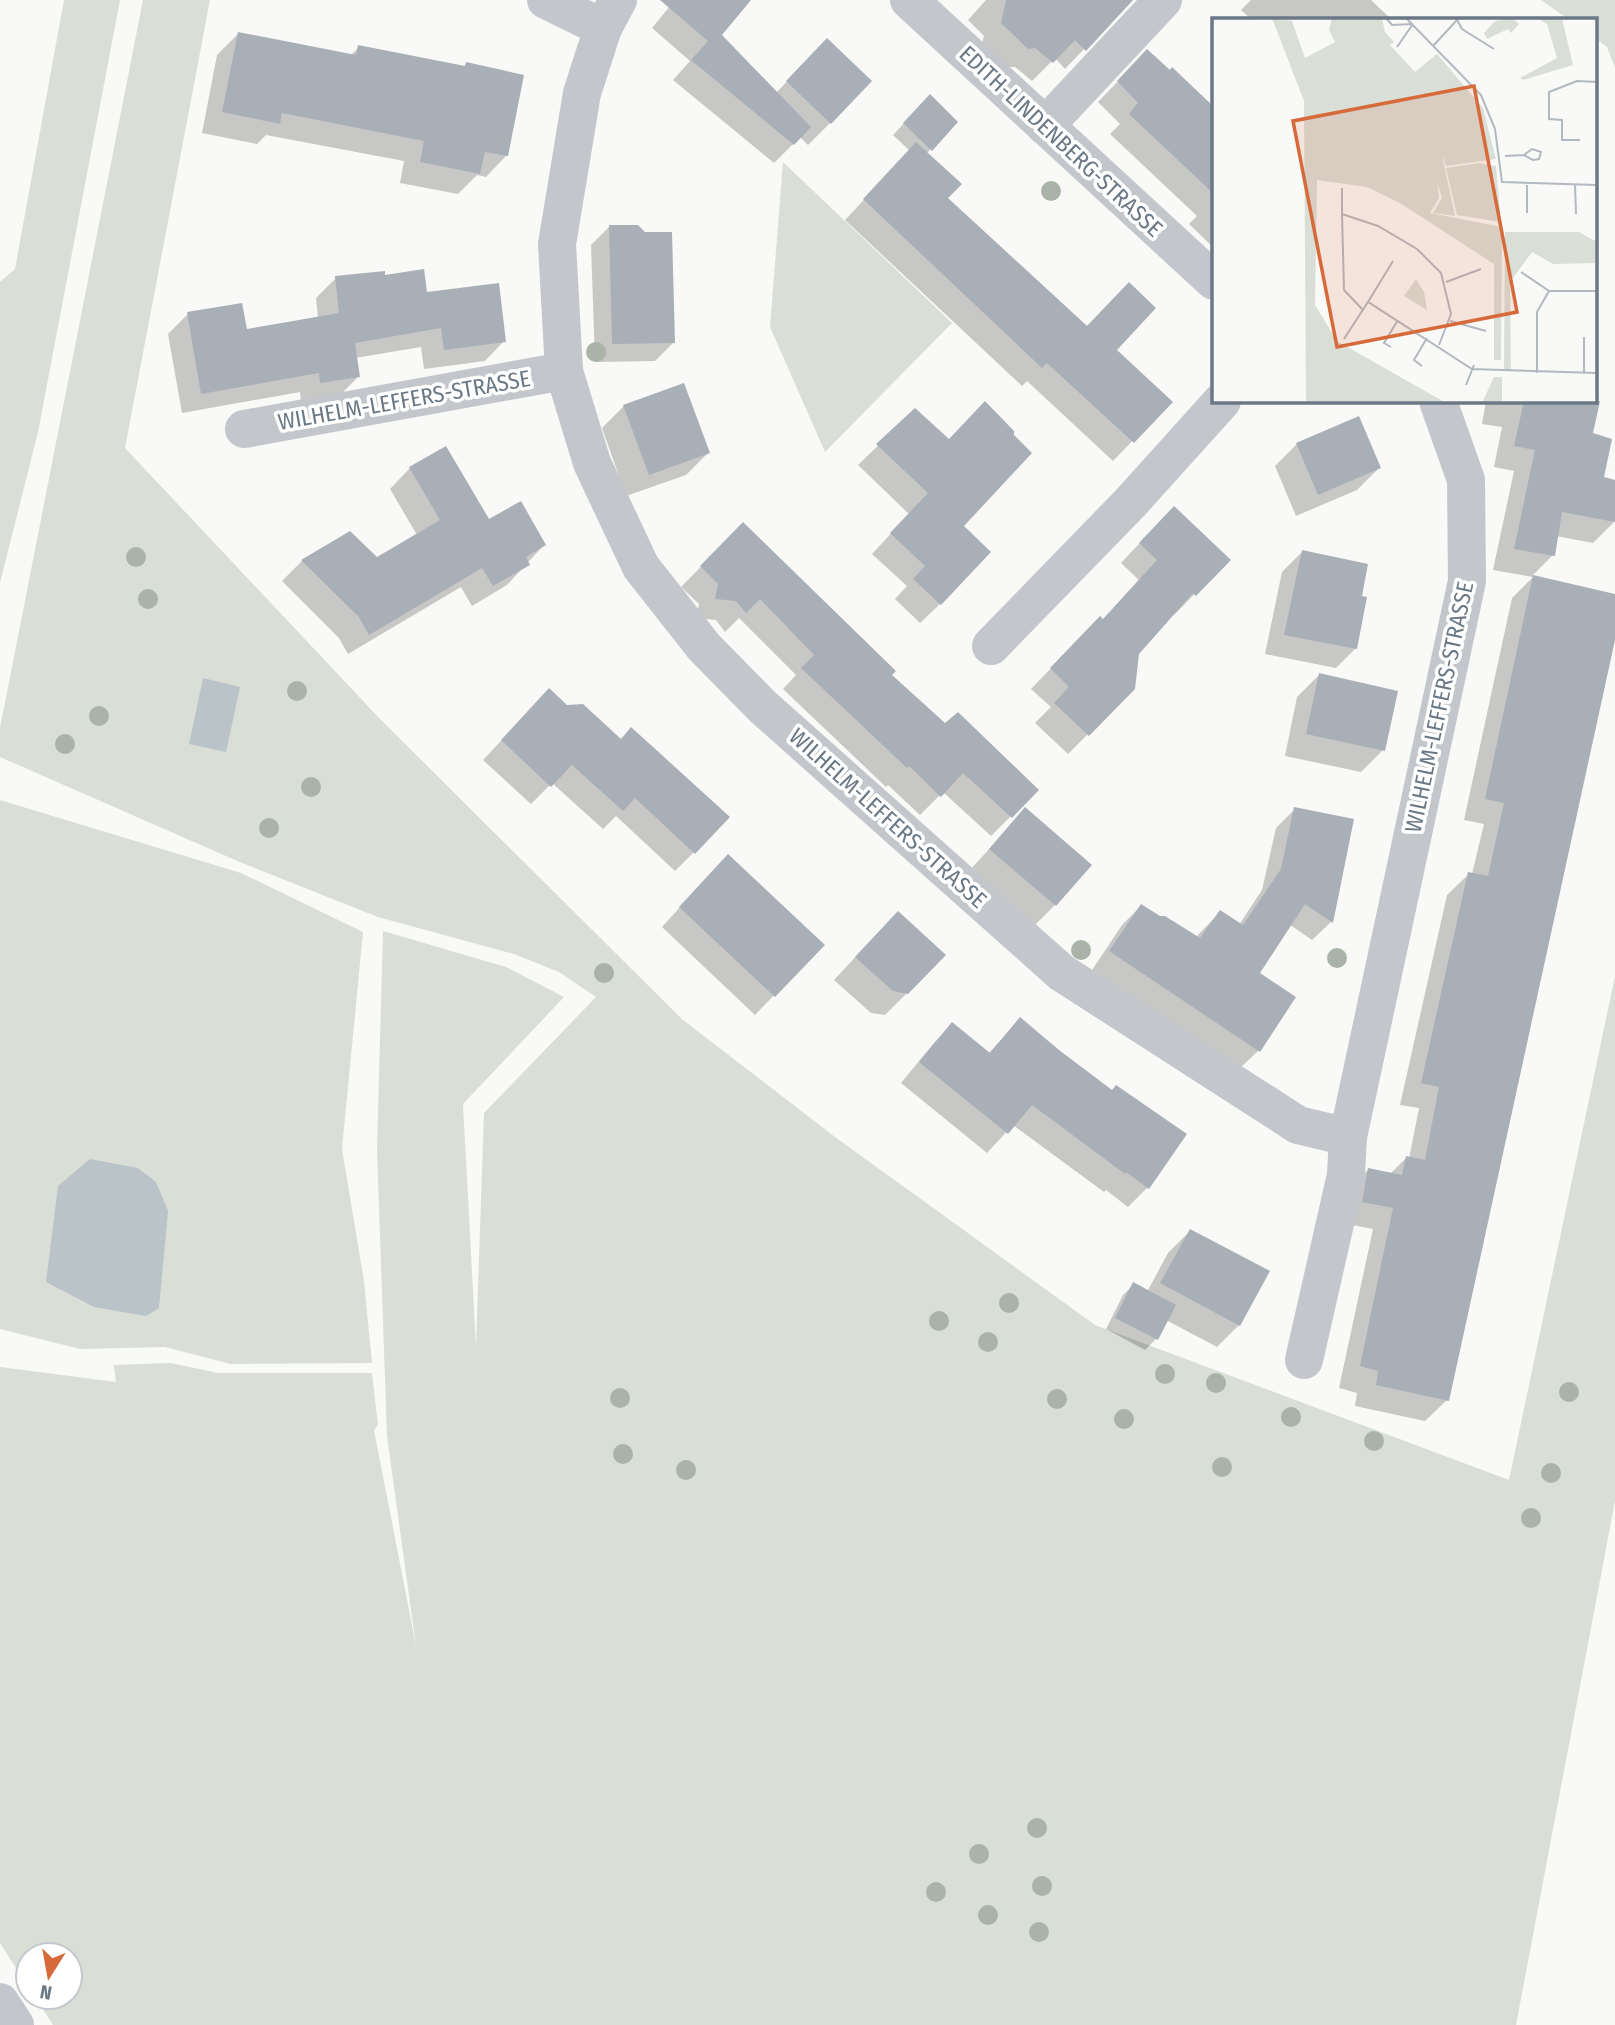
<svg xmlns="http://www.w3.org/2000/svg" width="1615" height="2025" viewBox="0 0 1615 2025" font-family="'Fira Sans Condensed',sans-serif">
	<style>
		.green { fill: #d9ded7 }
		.water { fill: #bac3c8 }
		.shadow { fill: #0003 }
		.building { fill: #a9afb6 }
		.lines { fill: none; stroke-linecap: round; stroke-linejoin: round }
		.minor { stroke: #c3c6ca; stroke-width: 38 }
		.tree { fill: #a9b3a7 }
		.labels { text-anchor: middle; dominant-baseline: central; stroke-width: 7; stroke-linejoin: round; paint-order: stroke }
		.street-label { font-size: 23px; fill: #6b7886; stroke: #fff }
		.inset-road { fill: none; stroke: #b3b9c0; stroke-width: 2 }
		.view { fill: #d76a3a; fill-opacity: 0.15; stroke: #d76a3a; stroke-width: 3.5 }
		.inset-edge { fill: none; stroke: #6b7886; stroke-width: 3.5 }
	</style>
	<rect width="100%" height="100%" fill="#f9f9f7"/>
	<g class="green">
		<polygon points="64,0 120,0 38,432 0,583 0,282 15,269"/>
		<polygon points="143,0 210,0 125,448 380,719 683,1020 835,1137 1095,1325 1509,1480 1615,976 1615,1501 1516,2025 53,2025 35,1997 70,1997 70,1955 28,1955 28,1987 0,1943 0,1367 116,1382 114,1365 171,1363 218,1373 372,1373 378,1425 374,1430 416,1646 387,1436 377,1150 383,931 506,967 564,997 463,1104 476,1347 484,1113 596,997 559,972 514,954 378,917 242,863 0,757 0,728"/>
		<polygon points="1541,0 1615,0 1615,68 1607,47 1596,39 1596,19 1568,19"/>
		<polygon points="783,162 952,323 825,452 770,327"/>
		<polygon points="0,800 241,873 363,932 342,1149 364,1281 372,1363 231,1364 165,1347 80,1349 0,1329"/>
	</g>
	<g class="water">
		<polygon points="203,678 240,687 226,752 189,744"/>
		<polygon points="90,1159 138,1168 156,1182 168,1211 159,1308 146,1316 94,1307 46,1282 58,1186"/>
	</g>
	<g class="shadow">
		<polygon points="675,0 747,0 719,35 776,93 805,62 830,123 808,145 800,137 774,163 673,80 690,61 652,28"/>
		<polygon points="986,0 1082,0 1084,49 1065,69 1055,58 1032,81 1015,67 1008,67 982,43 984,36 968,20"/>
		<polygon points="1251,0 1371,0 1391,19 1251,19 1241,10"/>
		<polygon points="238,34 350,56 359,47 463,67 466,64 506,156 486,177 477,175 458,194 400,183 404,161 266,135 257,144 202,133 217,55"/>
		<polygon points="1172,70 1214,109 1214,248 1189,224 1197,216 1110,134 1120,124 1098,102 1128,71 1170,72"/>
		<polygon points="919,107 956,122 926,154 946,198 1170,402 1113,461 1027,381 1022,386 845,220 910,151 893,135"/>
		<polygon points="609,227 673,343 655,361 595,362 591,245"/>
		<polygon points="384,277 425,294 504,341 485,361 424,369 421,347 355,358 358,377 338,397 301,402 300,392 182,413 168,334 188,314 245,331 318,318 316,298 336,278"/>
		<polygon points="1596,395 1599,396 1591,435 1602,478 1615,481 1614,522 1593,543 1556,536 1553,555 1532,576 1615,596 1615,632 1447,1400 1425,1421 1355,1406 1357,1393 1339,1388 1373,1229 1342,1223 1347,1191 1369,1169 1390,1174 1406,1158 1409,1159 1419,1108 1400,1105 1447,895 1469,874 1472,874 1484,824 1464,820 1512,598 1533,577 1493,570 1514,471 1494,467 1502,427 1482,424 1486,401 1596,401"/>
		<polygon points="624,406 708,453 686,475 626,496 602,428"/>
		<polygon points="915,410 962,526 940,604 920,623 895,599 907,586 872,554 909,514 858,465"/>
		<polygon points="1297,444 1379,468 1357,490 1296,516 1275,466"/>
		<polygon points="410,468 488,522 544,545 507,585 472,606 461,587 348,654 339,638 282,581 302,561 377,559 417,535 390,489"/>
		<polygon points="743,524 890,675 945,726 1037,790 991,836 943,792 920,815 888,785 886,787 783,689 796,675 739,618 725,632 716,620 696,618 699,604 681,587"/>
		<polygon points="1154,528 1228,560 1175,614 1173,613 1137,653 1133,689 1068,754 1035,723 1051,707 1031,689 1080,638 1102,621 1139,580 1121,563"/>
		<polygon points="1302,552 1360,597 1356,648 1336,668 1265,654 1282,572"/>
		<polygon points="1319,675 1383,750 1361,772 1285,756 1297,697"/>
		<polygon points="549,690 694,852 675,871 616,816 603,829 552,783 531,804 483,760"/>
		<polygon points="1295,809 1352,820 1331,922 1312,940 1289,924 1258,974 1258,1051 1239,1069 1092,970 1122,925 1141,906 1196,937 1220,912 1239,925 1262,890 1276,828"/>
		<polygon points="1025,810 1055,905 1033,927 969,871"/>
		<polygon points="709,875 822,945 755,1015 662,927"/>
		<polygon points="876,935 907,993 885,1015 871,1013 834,980"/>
		<polygon points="1020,1019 1148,1187 1128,1207 1106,1190 1104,1192 1013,1125 987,1153 901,1083 933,1044 952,1024 988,1054"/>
		<polygon points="1190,1231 1239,1325 1217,1347 1166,1320 1156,1339 1145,1350 1106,1329 1123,1295 1134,1284 1147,1292 1168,1253"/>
	</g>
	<g class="building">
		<polygon points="660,0 751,0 722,35 811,127 794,145 691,60 708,41"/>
		<polygon points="1006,0 1133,0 1086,51 1075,40 1053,63 1035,48 1028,49 1001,23"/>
		<polygon points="238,32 356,55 358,45 465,66 466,62 524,75 508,156 485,152 480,174 420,162 424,141 282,113 280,124 222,112"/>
		<polygon points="827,38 872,81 831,124 786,81"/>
		<polygon points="1147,49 1170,70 1172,67 1214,107 1214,194 1129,114 1138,103 1117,81"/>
		<polygon points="930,94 958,122 932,151 903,123"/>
		<polygon points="916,142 962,184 948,198 1087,326 1129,282 1156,308 1117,350 1173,402 1134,443 1047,363 1042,368 863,199"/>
		<polygon points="609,225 638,225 645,232 672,232 675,343 612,344"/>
		<polygon points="424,269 427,292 499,283 506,342 444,350 441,328 355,343 360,377 320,383 319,373 201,394 187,312 242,303 247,329 339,313 335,276 385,271 385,275"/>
		<polygon points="684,383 710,453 649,475 623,405"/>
		<polygon points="985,401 1014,431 1014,435 1032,453 964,526 991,552 941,605 913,579 925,566 890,533 928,493 876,444 915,408 949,439"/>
		<polygon points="1524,401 1600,401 1593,433 1612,439 1604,477 1615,480 1615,522 1562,512 1555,556 1514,549 1535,450 1514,446"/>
		<polygon points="1359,416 1381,468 1318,495 1296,443"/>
		<polygon points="446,446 489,519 521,501 546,545 526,557 530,565 493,586 482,568 369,635 359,617 301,560 350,531 377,557 440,520 409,467"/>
		<polygon points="1174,506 1231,560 1196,596 1193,593 1139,654 1135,689 1089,736 1054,703 1069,687 1050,668 1100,616 1103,619 1157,560 1139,543"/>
		<polygon points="743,522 896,671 892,675 945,723 958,712 1039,790 1012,818 963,773 941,797 909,766 907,768 801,668 814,655 760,599 746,613 736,601 715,599 718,584 700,566"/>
		<polygon points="1302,550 1368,564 1362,596 1367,597 1357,649 1284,635"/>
		<polygon points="1533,575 1615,594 1615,640 1449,1401 1376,1385 1378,1371 1360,1366 1393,1208 1362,1202 1368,1168 1402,1175 1406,1156 1425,1160 1439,1087 1421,1083 1468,872 1488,876 1504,803 1485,799"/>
		<polygon points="1319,673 1398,691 1385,751 1306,734"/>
		<polygon points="549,688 567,705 583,704 621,739 631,727 730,817 695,854 635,798 623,811 572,765 551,787 501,740"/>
		<polygon points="1025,807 1092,865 1056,906 989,849"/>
		<polygon points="1294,807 1354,819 1333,923 1305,904 1260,973 1296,997 1260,1052 1109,951 1141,904 1160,916 1165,916 1200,938 1220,910 1243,925 1281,869"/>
		<polygon points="728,854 825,945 775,997 679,907"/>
		<polygon points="898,911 946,955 908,994 893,991 855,957"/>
		<polygon points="1020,1017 1059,1050 1112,1090 1116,1085 1187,1134 1149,1189 1126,1172 1125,1174 1032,1105 1008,1134 919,1062 952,1022 990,1053"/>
		<polygon points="1190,1229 1270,1271 1240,1326 1160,1283"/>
		<polygon points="1133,1282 1176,1305 1158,1340 1115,1318"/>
	</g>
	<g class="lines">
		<g class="minor">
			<polyline points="546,0 603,28"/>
			<polyline points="618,0 603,28 582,93 557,244 564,371 592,463 641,567 704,647 763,707 1062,973 1298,1125 1348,1137 1346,1175 1304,1360"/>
			<polyline points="909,0 1214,281"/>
			<polyline points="1045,126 1163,0"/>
			<polyline points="244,429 564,371"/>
			<polyline points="991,646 1131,502 1222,401"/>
			<polyline points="1348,1137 1467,581 1466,480 1438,401"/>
			<polyline points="0,2002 15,2025"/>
		</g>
	</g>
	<g class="tree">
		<circle cx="1051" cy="191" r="10"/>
		<circle cx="596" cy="352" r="10"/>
		<circle cx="136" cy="557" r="10"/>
		<circle cx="148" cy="599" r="10"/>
		<circle cx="297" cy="691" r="10"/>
		<circle cx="99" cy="716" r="10"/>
		<circle cx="65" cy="744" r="10"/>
		<circle cx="311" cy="787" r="10"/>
		<circle cx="269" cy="828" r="10"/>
		<circle cx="1081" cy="950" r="10"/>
		<circle cx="1337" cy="958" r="10"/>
		<circle cx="604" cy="973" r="10"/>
		<circle cx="1009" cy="1303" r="10"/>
		<circle cx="939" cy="1321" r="10"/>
		<circle cx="988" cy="1342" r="10"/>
		<circle cx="1165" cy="1374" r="10"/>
		<circle cx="1216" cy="1383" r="10"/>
		<circle cx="1569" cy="1392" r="10"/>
		<circle cx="620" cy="1398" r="10"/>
		<circle cx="1057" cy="1399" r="10"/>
		<circle cx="1291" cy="1417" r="10"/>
		<circle cx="1124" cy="1419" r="10"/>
		<circle cx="1374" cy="1441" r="10"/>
		<circle cx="623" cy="1454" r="10"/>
		<circle cx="1222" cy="1467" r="10"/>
		<circle cx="686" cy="1470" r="10"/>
		<circle cx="1551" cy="1473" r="10"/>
		<circle cx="1531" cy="1518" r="10"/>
		<circle cx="1037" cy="1828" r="10"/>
		<circle cx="979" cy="1854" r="10"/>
		<circle cx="1042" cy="1886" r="10"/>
		<circle cx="936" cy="1892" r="10"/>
		<circle cx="988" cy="1915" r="10"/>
		<circle cx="1039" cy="1932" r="10"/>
	</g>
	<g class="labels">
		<g class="street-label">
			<text transform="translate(1061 141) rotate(43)">EDITH-LINDENBERG-STRASSE</text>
			<text transform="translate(404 400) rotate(-10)">WILHELM-LEFFERS-STRASSE</text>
			<text transform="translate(1439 707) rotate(-78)">WILHELM-LEFFERS-STRASSE</text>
			<text transform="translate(888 818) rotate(42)">WILHELM-LEFFERS-STRASSE</text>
		</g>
	</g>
	<g transform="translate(1212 18)">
		<rect width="385" height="385" fill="#f9f9f7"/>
		<path d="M60,0L80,3L93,40L123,24L117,12L120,0H170L173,14L182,24L178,27L203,54L225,36L271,90L284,141L234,148L230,137L243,198L221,195L230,180L225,164L227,180L218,195L290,209L289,342H282V246L188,185L155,169L105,162L103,287L125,323L234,385H94L92,83ZM300,0L307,6L299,15L296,11L275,21L272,15L283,3ZM325,0H350L361,47L311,62L308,60L345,40L335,6ZM267,145L284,148L289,204L245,197L234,150ZM293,214H367L385,224V245L341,246L320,234L298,264L299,352L292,353ZM204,261L212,274L215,292L192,278ZM282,359H290V385H270Z" fill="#d9ded7"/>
		<path class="inset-road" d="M174,0L180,7L201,6M194,0L269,77L283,111L290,164L385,167M244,0L250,11L282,31M221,28L245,2M185,29L201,6M368,122H350V102L337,101V74L365,63L385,64M293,138L312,137L321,142L327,141L329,134L320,131L312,137M315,167V195M363,167L364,196M130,170V196L166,208L205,231L229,255L239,296L227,327M130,196L132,272L151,292M309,254L337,273L325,294V355M234,264L269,251M337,273H385M156,284L181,243M238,303L274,313M372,319V355M132,321L156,284L260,351L385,355M179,329L172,325L186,302M210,348L202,342L215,320M254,367L262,347"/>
		<path class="view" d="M262,68L305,294L125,329L81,103Z"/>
		<rect width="385" height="385" class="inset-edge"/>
	</g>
	<g transform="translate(49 1976) rotate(191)"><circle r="33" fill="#ffffff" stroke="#c4c9cf" stroke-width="2"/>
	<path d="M0-5L12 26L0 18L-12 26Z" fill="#d76a3a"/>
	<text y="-10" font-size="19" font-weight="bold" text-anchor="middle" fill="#6b7886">N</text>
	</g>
</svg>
